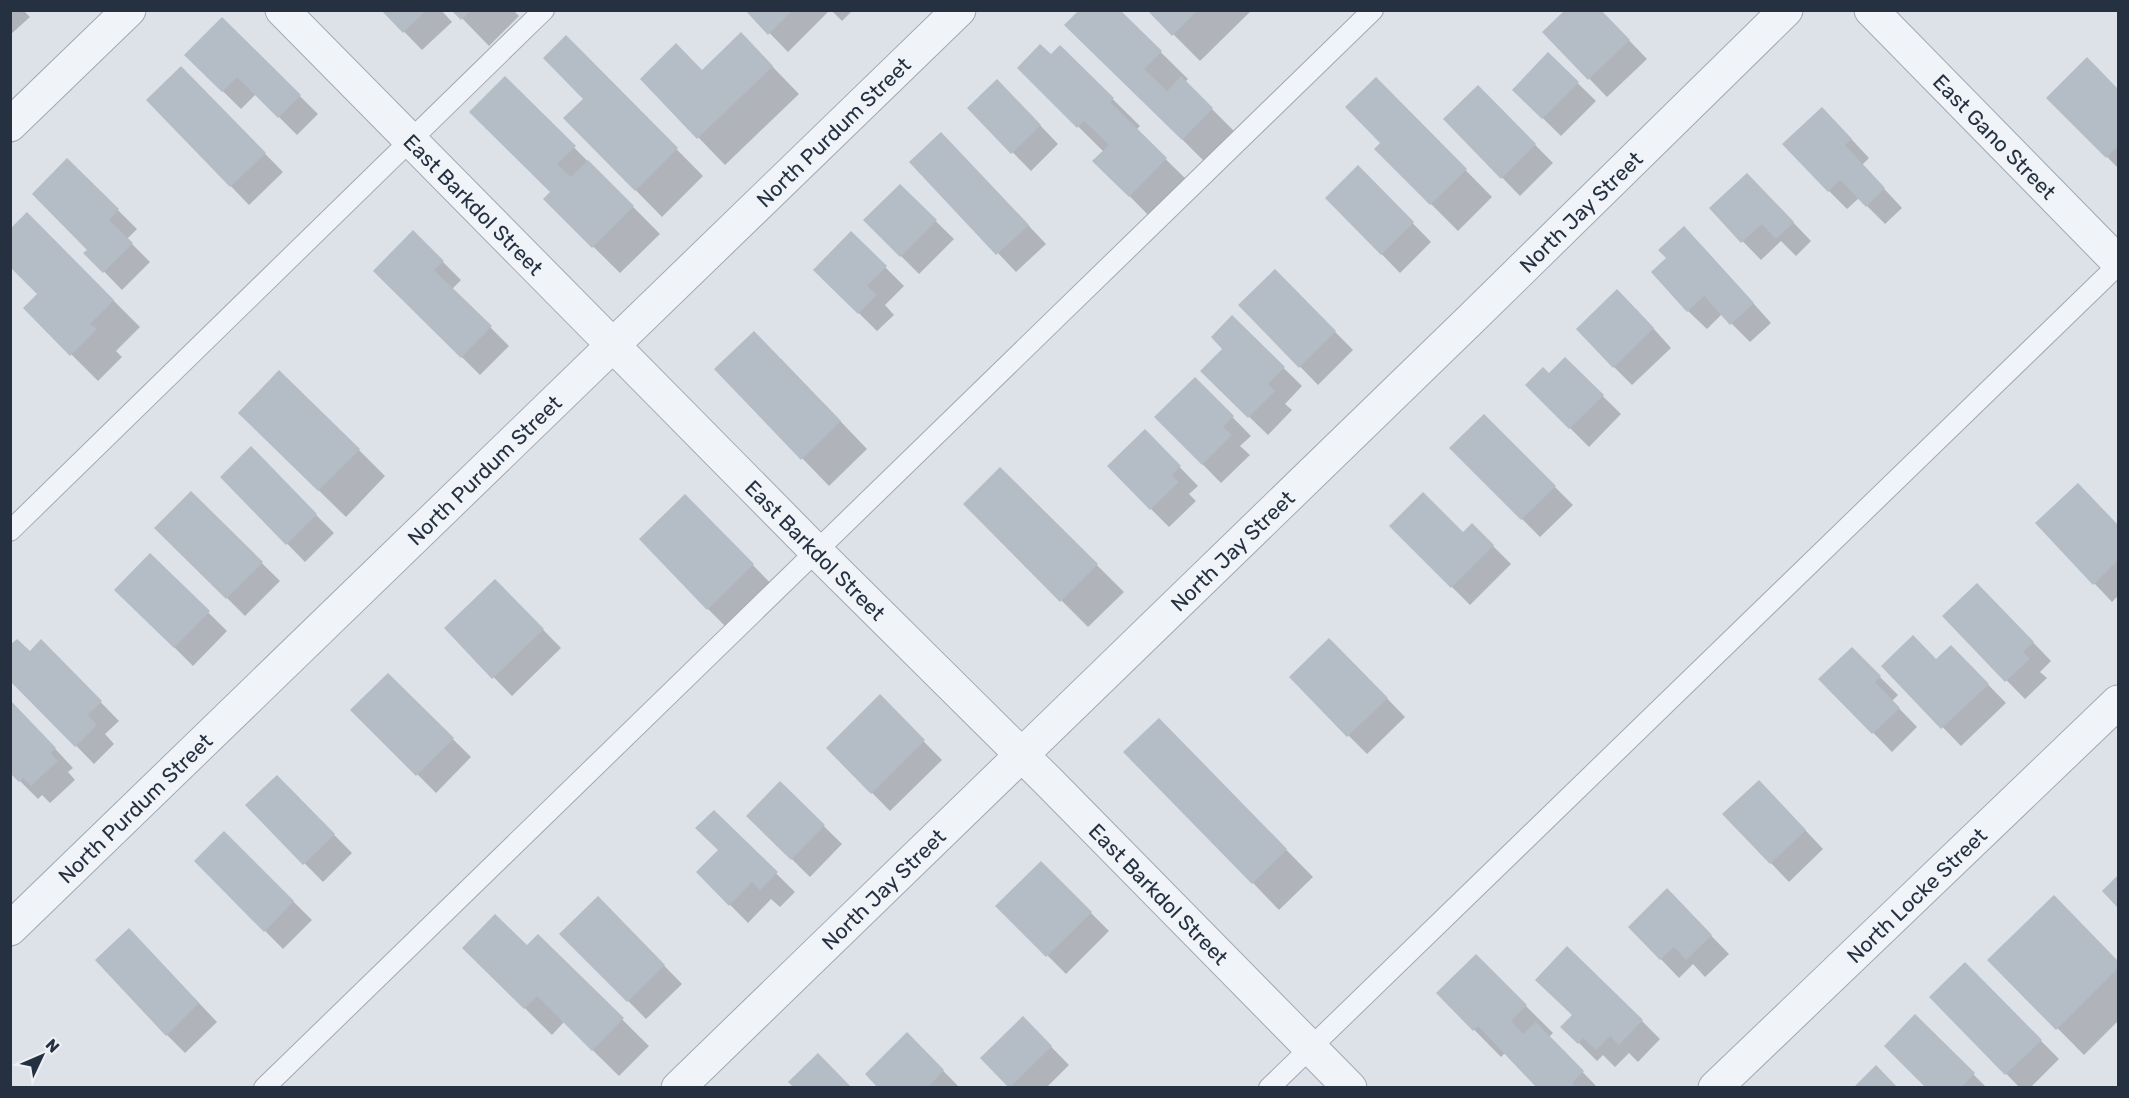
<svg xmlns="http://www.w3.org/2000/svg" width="2129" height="1098" viewBox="0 0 2129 1098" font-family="Rubik,sans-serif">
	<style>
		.shadow { fill: #0003 }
		.building { fill: #b4bcc6 }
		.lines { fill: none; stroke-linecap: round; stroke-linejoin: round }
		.lane-casing { stroke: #a2a9b3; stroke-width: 22 }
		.street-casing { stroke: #a2a9b3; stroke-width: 35 }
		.lane { stroke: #f0f3f7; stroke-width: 20 }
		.street { stroke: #f0f3f7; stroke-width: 33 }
		.labels { text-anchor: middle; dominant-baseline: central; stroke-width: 4.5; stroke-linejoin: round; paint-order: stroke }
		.street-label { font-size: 21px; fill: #253141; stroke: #edf1f6 }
	</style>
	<rect width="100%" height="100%" fill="#dde2e9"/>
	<g class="shadow">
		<polygon points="10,10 23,10 30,17 10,35"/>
		<polygon points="383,10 441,10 452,22 422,50"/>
		<polygon points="454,10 513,10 519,16 489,46"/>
		<polygon points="747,10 830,10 788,52"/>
		<polygon points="831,10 853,10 842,21"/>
		<polygon points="1118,10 1188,79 1185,82 1239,136 1209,166 1067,25"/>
		<polygon points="1149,10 1252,10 1200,61"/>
		<polygon points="1600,10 1647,59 1607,97 1544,32"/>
		<polygon points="222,19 318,114 297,135 256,94 241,109 186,55"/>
		<polygon points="566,37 703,176 662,217 565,118 585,99"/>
		<polygon points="1060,47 1140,126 1136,130 1193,186 1156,223 1095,161 1104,152 1019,68 1051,56"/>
		<polygon points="1548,54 1596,101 1561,136 1514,90"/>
		<polygon points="2087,59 2118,91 2118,168 2049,98"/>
		<polygon points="767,61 799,94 725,165 642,79"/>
		<polygon points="181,68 283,172 249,205 148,100"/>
		<polygon points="505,78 660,234 620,273 545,199 552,192"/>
		<polygon points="1376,79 1492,197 1458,231 1376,149 1382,143"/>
		<polygon points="1478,87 1553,163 1520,196 1445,119"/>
		<polygon points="1015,99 1058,144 1031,171 969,108"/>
		<polygon points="1840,127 1869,158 1862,165 1902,208 1885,224 1859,198 1847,209 1829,191"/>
		<polygon points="959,152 1046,244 1016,272 911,162"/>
		<polygon points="67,160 137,229 127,239 150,262 122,290 86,253 89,250"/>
		<polygon points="1358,167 1431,242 1400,273 1327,198"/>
		<polygon points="900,186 954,239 919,274 865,220"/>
		<polygon points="1765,193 1811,241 1796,256 1781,241 1761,260 1711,209"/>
		<polygon points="27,214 140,327 116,351 122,357 98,381 25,308 39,294"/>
		<polygon points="414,233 461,280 452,289 509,346 480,375 375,271"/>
		<polygon points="851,233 904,286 885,305 894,315 877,331 815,270"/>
		<polygon points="1702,246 1771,323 1750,342 1722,314 1707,329 1688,311"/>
		<polygon points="1275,271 1353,350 1318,385 1240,305"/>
		<polygon points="1636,309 1671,348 1632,385 1614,367"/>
		<polygon points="1232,317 1302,386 1285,404 1292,410 1268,435 1202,371 1224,349"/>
		<polygon points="781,359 867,449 829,486 716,369"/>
		<polygon points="1565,359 1621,414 1589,447 1527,385 1549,375"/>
		<polygon points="1195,379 1251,436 1240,446 1250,455 1221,483 1156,417"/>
		<polygon points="1484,416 1573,505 1540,537 1451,448"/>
		<polygon points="267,440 359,450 385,476 346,517"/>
		<polygon points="251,449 334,533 305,562 222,477"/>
		<polygon points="1163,450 1198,486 1189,494 1196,501 1169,527 1151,509"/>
		<polygon points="1000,469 1124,592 1088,627 965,504"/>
		<polygon points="191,493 280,581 245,616 157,528"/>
		<polygon points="2096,503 2118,526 2118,596 2112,602 2094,583"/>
		<polygon points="712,523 779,592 734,635 708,609"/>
		<polygon points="1472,525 1511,564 1470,605 1391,526 1463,534"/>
		<polygon points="150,555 227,631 193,666 117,590"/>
		<polygon points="513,599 561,648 512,696 446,628"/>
		<polygon points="1995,603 2051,661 2040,672 2047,678 2025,699 1944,617"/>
		<polygon points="41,641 119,721 105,734 114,744 94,764 10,678"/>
		<polygon points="1852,649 1898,695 1892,701 1917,727 1892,752 1821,679"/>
		<polygon points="1348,658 1405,717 1367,754 1291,678"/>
		<polygon points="1937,661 1969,665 2006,703 1961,746 1883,666"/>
		<polygon points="388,675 471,757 436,793 353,710"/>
		<polygon points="880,697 942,760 890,811 828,748"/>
		<polygon points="20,711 73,768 68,772 75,780 50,803 42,795 38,799 10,771"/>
		<polygon points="1185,747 1313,877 1279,910 1253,883"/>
		<polygon points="277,777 352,853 323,882 247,805"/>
		<polygon points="780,783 842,844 810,877 748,816"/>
		<polygon points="1777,800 1823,849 1789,882 1724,814"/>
		<polygon points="714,812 795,892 780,907 771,899 748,923 698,872 719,850"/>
		<polygon points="224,833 312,920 283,949 196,861"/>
		<polygon points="1041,863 1109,931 1066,974 998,906"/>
		<polygon points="2054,897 2118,963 2118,1021 2084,1055 1990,960"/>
		<polygon points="598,898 682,984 646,1019 562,934"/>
		<polygon points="1685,909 1729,954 1705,977 1693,964 1679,978 1630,927"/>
		<polygon points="538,936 649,1046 619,1076 564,1022 552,1035 464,948 527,947"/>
		<polygon points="147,948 217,1022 185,1053 167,1035"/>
		<polygon points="1476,956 1553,1033 1549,1037 1598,1088 1540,1088 1506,1052 1501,1057 1438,993"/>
		<polygon points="1965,964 2059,1059 2030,1088 2020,1088 1932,997"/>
		<polygon points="1915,1016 1987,1088 1928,1088"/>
		<polygon points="1023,1018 1069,1065 1046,1088 1011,1088 982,1058"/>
		<polygon points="1642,1021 1660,1039 1638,1062 1629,1053 1615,1067 1603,1055 1597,1061 1562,1026"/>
		<polygon points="907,1034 960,1088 880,1088"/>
	</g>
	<g class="building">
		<polygon points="381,10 427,10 403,33"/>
		<polygon points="451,10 471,10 461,20"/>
		<polygon points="745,10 793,10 768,35"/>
		<polygon points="1079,10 1120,10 1162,51 1144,69 1167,91 1181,76 1213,108 1182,140 1064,25"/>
		<polygon points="1147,10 1198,10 1172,36"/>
		<polygon points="1565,10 1601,10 1630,40 1588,80 1542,32"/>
		<polygon points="222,17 301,95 278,118 237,77 222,92 184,55"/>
		<polygon points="741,32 773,66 697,139 640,79 676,43 702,70"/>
		<polygon points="566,35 678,148 635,191 563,118 583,99 543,58"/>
		<polygon points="1040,44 1051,54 1060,45 1114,98 1110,102 1167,158 1129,197 1092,161 1109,145 1084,121 1077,128 1017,68"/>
		<polygon points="1548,52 1579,82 1542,119 1512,90"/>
		<polygon points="2087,57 2118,89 2118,146 2106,158 2046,98"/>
		<polygon points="181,66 266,153 230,187 146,100"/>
		<polygon points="505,76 576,146 557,164 571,177 588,160 634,206 592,248 543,199 550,192 469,112"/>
		<polygon points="1376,77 1467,169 1430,205 1374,149 1380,143 1345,107"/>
		<polygon points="997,79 1041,125 1011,154 967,108"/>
		<polygon points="1478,85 1536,144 1501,179 1443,119"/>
		<polygon points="1822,107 1852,139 1845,145 1885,188 1866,207 1840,180 1828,192 1782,144"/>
		<polygon points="941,132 1029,225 996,255 909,162"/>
		<polygon points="67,158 119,209 109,220 133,243 103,273 83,253 87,250 32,194"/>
		<polygon points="1358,165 1414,222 1381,255 1325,198"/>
		<polygon points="1747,173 1794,222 1776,239 1762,224 1741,243 1709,208"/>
		<polygon points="900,184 937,220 900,257 863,220"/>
		<polygon points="27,212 114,300 90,324 97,329 70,356 23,308 37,294 10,267 10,229"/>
		<polygon points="1684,226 1754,303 1730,325 1704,296 1687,312 1651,272 1666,258 1658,250"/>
		<polygon points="413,230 444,261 434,270 492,326 461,358 373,271"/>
		<polygon points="851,231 887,266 867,286 877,295 858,314 813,270"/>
		<polygon points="1275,269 1336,331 1299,368 1238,305"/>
		<polygon points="1617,289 1654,328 1613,368 1576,329"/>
		<polygon points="1232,315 1285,367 1268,384 1275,391 1248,418 1200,371 1222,349 1211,337"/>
		<polygon points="754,331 841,421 801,460 714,369"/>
		<polygon points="1565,357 1604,395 1569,429 1525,385 1543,367 1549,373"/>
		<polygon points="279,370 360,449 318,491 238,413"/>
		<polygon points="1195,377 1234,416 1223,427 1232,435 1202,465 1154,417"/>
		<polygon points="1484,414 1556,486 1521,520 1449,448"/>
		<polygon points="1145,429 1181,466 1172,475 1179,482 1150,510 1107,466"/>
		<polygon points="251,446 317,514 286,545 220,477"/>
		<polygon points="1000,467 1098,564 1060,602 963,504"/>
		<polygon points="2078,483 2118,525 2118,560 2093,585 2035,523"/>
		<polygon points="191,491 263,562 226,599 154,528"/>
		<polygon points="1423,492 1463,532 1472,523 1494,545 1451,588 1389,526"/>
		<polygon points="685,494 754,564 707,610 639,539"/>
		<polygon points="150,553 210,611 174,648 114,590"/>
		<polygon points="495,579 544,629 492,679 444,628"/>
		<polygon points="1977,583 2034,642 2023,652 2030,659 2005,682 1942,616"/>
		<polygon points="1913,635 1936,659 1951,645 1989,684 1941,729 1881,666"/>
		<polygon points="1329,638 1388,698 1347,737 1289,677"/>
		<polygon points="17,639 30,651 41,639 102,701 88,715 97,725 75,747 10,681 10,645"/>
		<polygon points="1852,647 1881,676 1875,682 1900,708 1872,734 1818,679"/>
		<polygon points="388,673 454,738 416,776 350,710"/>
		<polygon points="880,694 925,740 871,794 826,748"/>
		<polygon points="10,700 56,748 51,753 58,761 31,786 23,778 19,782 10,773"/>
		<polygon points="1159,718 1287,849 1252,884 1123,752"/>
		<polygon points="277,775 335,834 303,865 245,805"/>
		<polygon points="1759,780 1806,830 1770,864 1722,814"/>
		<polygon points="780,781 825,825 791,860 746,816"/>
		<polygon points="714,810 778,872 760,890 752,882 729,906 696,872 718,850 695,828"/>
		<polygon points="224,831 294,901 264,932 194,861"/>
		<polygon points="1041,861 1092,912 1046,957 995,906"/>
		<polygon points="2118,875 2118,908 2102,891"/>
		<polygon points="1667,888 1712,935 1686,960 1674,947 1660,960 1628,927"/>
		<polygon points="2054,895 2118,961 2118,968 2056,1030 1987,960"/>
		<polygon points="598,896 665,965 627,1002 559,934"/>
		<polygon points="495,914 527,945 538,934 624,1018 592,1051 537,996 524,1009 462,948"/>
		<polygon points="129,928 199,1003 166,1036 95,960"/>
		<polygon points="1567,946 1643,1020 1619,1045 1610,1036 1596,1050 1583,1038 1578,1044 1560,1027 1572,1015 1535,980"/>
		<polygon points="1476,954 1527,1005 1511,1021 1523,1034 1536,1022 1584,1071 1572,1083 1577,1088 1537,1088 1478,1026 1473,1031 1436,993"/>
		<polygon points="1965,962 2042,1040 2005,1075 1929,997"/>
		<polygon points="1915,1014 1975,1073 1961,1088 1926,1088 1884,1046"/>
		<polygon points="1023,1016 1052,1046 1009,1088 980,1058"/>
		<polygon points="907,1032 944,1070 927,1088 878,1088 865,1074"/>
		<polygon points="818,1053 852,1088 794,1088 788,1082"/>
		<polygon points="1876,1065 1898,1088 1853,1088"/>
	</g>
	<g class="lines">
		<defs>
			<g id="lane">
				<polyline points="10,531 544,10"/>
				<polyline points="264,1088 1373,10"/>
				<polyline points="1269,1088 2118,265"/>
			</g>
			<g id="street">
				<path id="s1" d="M282,10L817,552L1049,782L1350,1088"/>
				<path id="s2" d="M1871,10L2118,262"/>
				<polyline points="10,125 129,10"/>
				<path id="s3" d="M10,929L959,10"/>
				<path id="s4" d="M678,1088L1469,321L1786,10"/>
				<path id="s5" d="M1715,1088L2118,702"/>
			</g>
		</defs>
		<use href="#lane" class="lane-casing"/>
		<use href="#street" class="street-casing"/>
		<use href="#lane" class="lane"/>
		<use href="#street" class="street"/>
	</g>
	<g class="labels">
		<g class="street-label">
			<text stroke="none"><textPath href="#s3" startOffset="1146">North Purdum Street</textPath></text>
			<text stroke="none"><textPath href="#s2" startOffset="177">East Gano Street</textPath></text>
			<text stroke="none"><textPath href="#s1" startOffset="273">East Barkdol Street</textPath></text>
			<text stroke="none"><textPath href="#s4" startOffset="1258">North Jay Street</textPath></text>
			<text stroke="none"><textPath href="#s3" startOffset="660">North Purdum Street</textPath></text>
			<text stroke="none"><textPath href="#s1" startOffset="759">East Barkdol Street</textPath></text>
			<text stroke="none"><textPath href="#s4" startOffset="772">North Jay Street</textPath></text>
			<text stroke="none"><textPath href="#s3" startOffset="174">North Purdum Street</textPath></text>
			<text stroke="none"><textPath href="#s4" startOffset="286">North Jay Street</textPath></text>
			<text stroke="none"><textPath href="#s1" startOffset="1245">East Barkdol Street</textPath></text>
			<text stroke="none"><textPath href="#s5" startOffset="279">North Locke Street</textPath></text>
		</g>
	</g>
	<rect width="2129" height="1098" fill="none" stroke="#253141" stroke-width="24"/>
	<g transform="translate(42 1056) rotate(46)" stroke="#edf1f6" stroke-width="4.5" paint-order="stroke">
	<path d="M0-4.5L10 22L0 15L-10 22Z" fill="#253141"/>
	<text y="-9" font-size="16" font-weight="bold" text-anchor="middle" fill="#253141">N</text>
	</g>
</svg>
